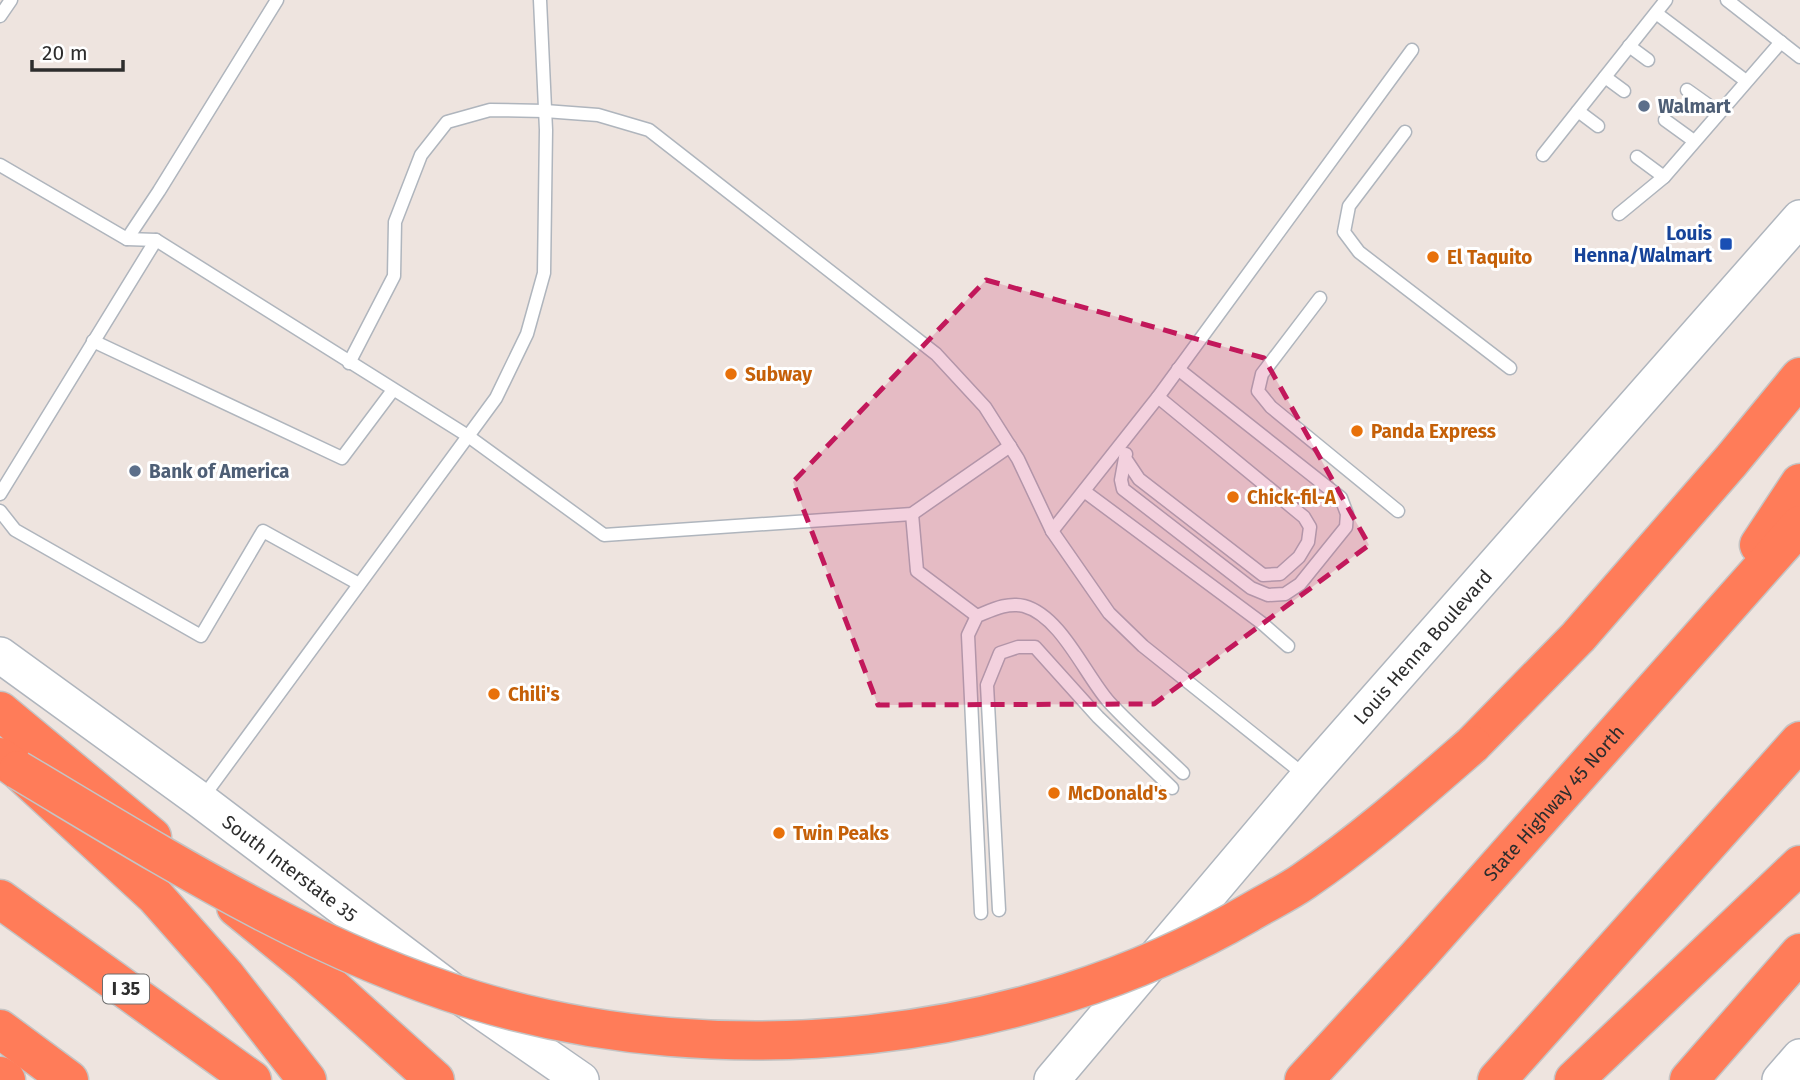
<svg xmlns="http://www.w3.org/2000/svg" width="1800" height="1080" viewBox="0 0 1800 1080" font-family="'Fira Sans',sans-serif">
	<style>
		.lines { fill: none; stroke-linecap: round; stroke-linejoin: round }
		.service-casing { stroke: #afb5bd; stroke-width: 15 }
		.secondary-casing { stroke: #afb5bd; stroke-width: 38 }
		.motorway-casing { stroke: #c4c4c4; stroke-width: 41 }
		.service { stroke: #fff; stroke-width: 12 }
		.secondary { stroke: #fff; stroke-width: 35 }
		.motorway { stroke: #ff7c59; stroke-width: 38 }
		.motorway-bridge-casing { stroke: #c4c4c4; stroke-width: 41; stroke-linecap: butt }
		.motorway-bridge { stroke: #ff7c59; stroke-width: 38 }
		.marked { fill: #c2185b; fill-opacity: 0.2; stroke: #c2185b; stroke-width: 5; stroke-dasharray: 14 9; stroke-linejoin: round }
		.service-dot { fill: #5c6f8a; stroke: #fff; stroke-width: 2.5 }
		.transit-dot { fill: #1a4fb4; stroke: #fff; stroke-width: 2.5 }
		.food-dot { fill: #e8710a; stroke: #fff; stroke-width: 2.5 }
		.labels { text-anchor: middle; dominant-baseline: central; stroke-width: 6; stroke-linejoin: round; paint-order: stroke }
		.shield { fill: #fff; stroke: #6c6c6c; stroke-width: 2 }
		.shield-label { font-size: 18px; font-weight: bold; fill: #2d2d2d }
		.service-label { font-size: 19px; font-weight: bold; fill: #4e5e75; stroke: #fff; text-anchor: start }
		.transit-label { font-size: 19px; font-weight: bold; fill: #164399; stroke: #fff; text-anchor: end }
		.food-label { font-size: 19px; font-weight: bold; fill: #c56008; stroke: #fff; text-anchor: start }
		.street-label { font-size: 19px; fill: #2d2d2d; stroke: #fff }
	</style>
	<rect width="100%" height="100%" fill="#eee4df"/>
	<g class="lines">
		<defs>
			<g id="service">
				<polyline points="1727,0 1800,57"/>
				<polyline points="1656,13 1746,81"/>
				<polyline points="0,16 11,0"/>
				<polyline points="1629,46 1648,60"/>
				<polyline points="1605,77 1624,91"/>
				<polyline points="1687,90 1718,112"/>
				<polyline points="1578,111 1598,126"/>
				<polyline points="1665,120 1694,141"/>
				<polyline points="1405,132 1349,206 1344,232 1359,252 1510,368"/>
				<polyline points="1543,155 1666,0"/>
				<polyline points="1637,157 1664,177"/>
				<polyline points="0,165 127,239 156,240 468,436 604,535 912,514 1010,446"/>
				<polyline points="1619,214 1664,177 1781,42"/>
				<polyline points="127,239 159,191 277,0"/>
				<polyline points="1320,298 1262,374 1258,391 1271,407 1398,511"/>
				<polyline points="93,341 342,458 393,390"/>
				<polyline points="349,363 394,276 395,222 421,155 447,122 490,110 545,111 598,115 649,130 936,354 985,407 1018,459 1052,531 1109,613 1143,646 1307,777"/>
				<polyline points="1126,454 1125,458 1139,479 1263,575 1280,574 1299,557 1308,542 1310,527 1304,517 1158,397"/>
				<polyline points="1125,458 1121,480 1123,489 1251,588 1268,595 1285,594 1300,584 1346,527 1347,514 1341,498 1178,369"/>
				<polyline points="1084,491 1263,624 1288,646"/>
				<polyline points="0,494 156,240"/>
				<polyline points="0,511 15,530 201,636 263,531 359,584"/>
				<polyline points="912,514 917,571 977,616"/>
				<polyline points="1052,531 1158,397 1412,50"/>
				<polyline points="201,800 496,398 527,334 544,273 546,130 540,0"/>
				<polyline points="999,910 987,685 1000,653 1018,647 1035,647 1098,717 1172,788"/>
				<path d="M981,913L968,635L977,616C992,610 1007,602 1024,606C1061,616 1085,675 1109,702C1132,727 1159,750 1183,773"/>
			</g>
			<g id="secondary">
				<path id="s1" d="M0,655L200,800L451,990L581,1080"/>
				<path id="s2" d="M1052,1080L1308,777L1800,218"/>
				<polyline points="1780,1080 1800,1057"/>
			</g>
			<g id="motorway">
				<polyline points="1759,545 1800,483"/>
				<polyline points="0,711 152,837"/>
				<polyline points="1472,745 1578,637 1731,461 1800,377"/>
				<polyline points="0,757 18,770 155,896 225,975 307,1080"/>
				<polyline points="0,899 252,1080"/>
				<polyline points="236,907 307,965 435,1080"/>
				<polyline points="0,1029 69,1080"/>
				<polyline points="0,1076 6,1080"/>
				<path id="s3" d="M1304,1080L1417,957L1800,525"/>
				<polyline points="1497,1080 1800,741"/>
				<polyline points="1574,1080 1800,865"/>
				<polyline points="1689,1080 1800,953"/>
			</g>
		</defs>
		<use href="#service" class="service-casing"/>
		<use href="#secondary" class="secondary-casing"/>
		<use href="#motorway" class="motorway-casing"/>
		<use href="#service" class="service"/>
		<use href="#secondary" class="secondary"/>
		<use href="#motorway" class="motorway"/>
		<defs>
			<path id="motorway-bridge" d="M18,770C164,857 310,950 474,1000C724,1076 1024,1044 1249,913C1267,902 1287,893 1304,881C1364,840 1418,792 1472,745"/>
		</defs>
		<use href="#motorway-bridge" class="motorway-bridge-casing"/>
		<use href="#motorway-bridge" class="motorway-bridge"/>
	</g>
	<path class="marked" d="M986,280L1264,358L1369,545L1154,704L878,705L793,482Z"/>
	<g class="service-dot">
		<circle cx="1644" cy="106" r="7"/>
		<circle cx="135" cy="471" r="7"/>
	</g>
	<rect class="transit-dot" x="1719" y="237" width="14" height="14" rx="3.5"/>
	<g class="food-dot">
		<circle cx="1433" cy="257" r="7"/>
		<circle cx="731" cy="374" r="7"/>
		<circle cx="1357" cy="431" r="7"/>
		<circle cx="1233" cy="497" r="7"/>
		<circle cx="494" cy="694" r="7"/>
		<circle cx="1054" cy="793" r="7"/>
		<circle cx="779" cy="833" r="7"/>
	</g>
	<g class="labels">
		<rect class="shield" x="103" y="974.5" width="46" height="29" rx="5"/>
		<g class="shield-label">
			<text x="126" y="989">I 35</text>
		</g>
		<g class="service-label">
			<text x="1658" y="106">Walmart</text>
			<text x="149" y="471">Bank of America</text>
		</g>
		<g class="transit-label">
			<text x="1712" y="233">Louis<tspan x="1712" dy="22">Henna/Walmart</tspan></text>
		</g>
		<g class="food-label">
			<text x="1447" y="257">El Taquito</text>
			<text x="745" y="374">Subway</text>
			<text x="1371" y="431">Panda Express</text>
			<text x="1247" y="497">Chick-fil-A</text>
			<text x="508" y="694">Chili's</text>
			<text x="1068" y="793">McDonald's</text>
			<text x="793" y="833">Twin Peaks</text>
		</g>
		<g class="street-label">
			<text stroke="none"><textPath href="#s2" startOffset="570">Louis Henna Boulevard</textPath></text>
			<text stroke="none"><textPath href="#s3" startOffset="373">State Highway 45 North</textPath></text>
			<text stroke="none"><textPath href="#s1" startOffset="360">South Interstate 35</textPath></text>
		</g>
	</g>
	<path d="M32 60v10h91v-10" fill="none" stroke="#2d2d2d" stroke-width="3.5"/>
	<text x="42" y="60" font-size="21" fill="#2d2d2d" stroke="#ffffff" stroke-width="5" paint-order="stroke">20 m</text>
</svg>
